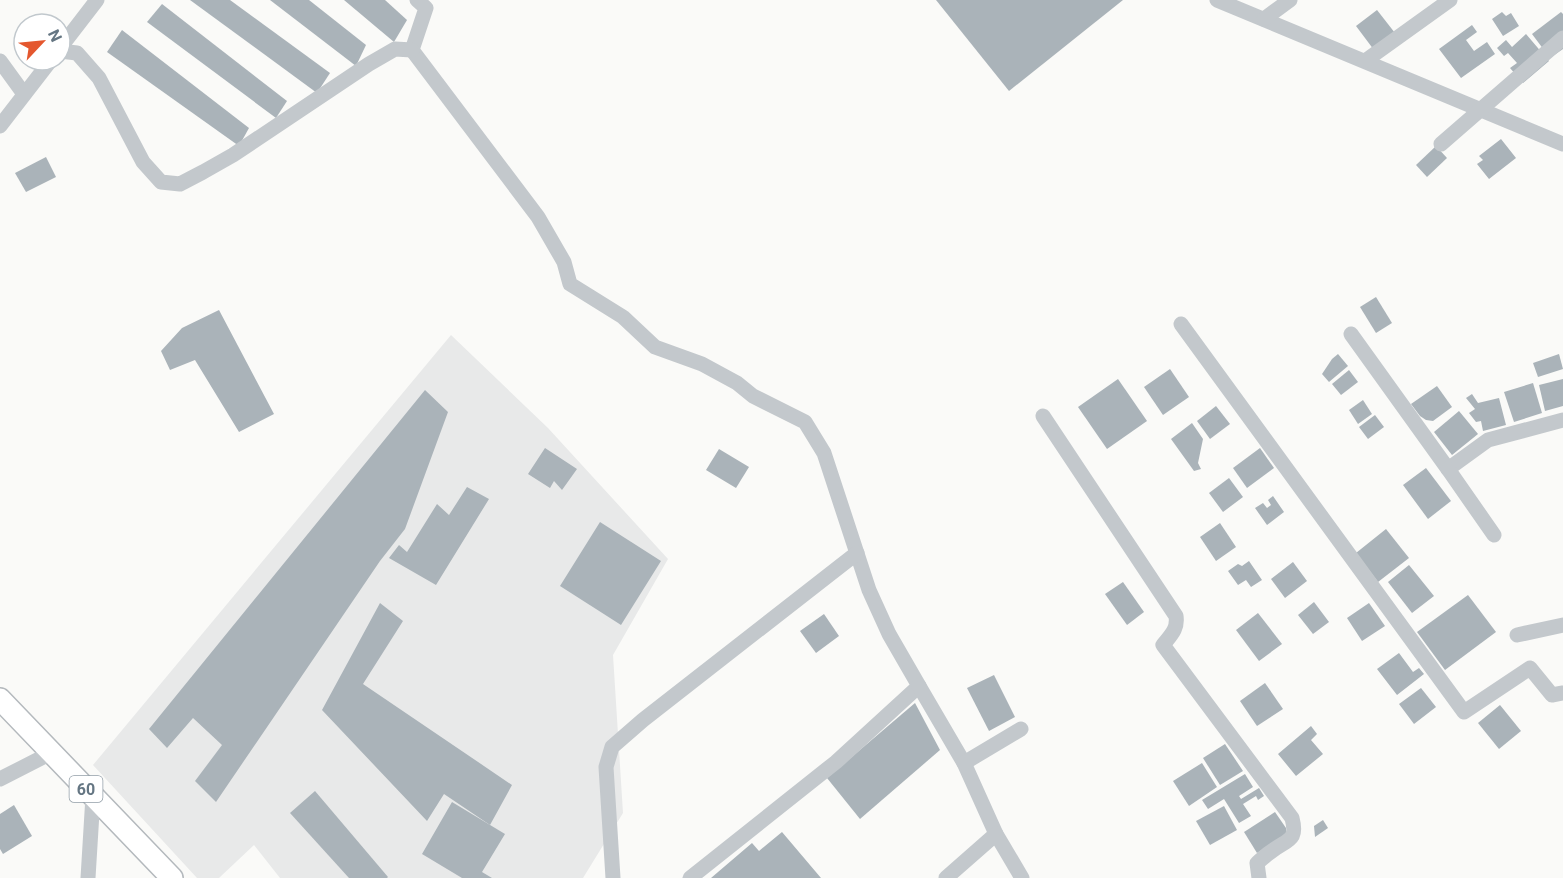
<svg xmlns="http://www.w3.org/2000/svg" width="1563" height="878" viewBox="0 0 1563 878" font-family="Roboto,sans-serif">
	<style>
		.built { fill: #e8e9e9 }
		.building { fill: #aab3b9 }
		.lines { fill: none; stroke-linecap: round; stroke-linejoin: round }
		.highway-casing { stroke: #b4b9bd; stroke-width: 24 }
		.minor { stroke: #c3c8cc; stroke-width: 15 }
		.highway { stroke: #fff; stroke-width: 21 }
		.labels { text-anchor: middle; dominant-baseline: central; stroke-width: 6; stroke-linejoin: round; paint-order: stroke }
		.shield { fill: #fff; stroke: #939fa8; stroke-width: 1.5 }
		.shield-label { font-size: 16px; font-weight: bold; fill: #657683 }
	</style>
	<rect width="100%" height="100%" fill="#fafaf8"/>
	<polygon class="built" points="451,335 548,428 668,559 613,655 623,813 583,878 280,878 254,845 219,878 197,878 93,765"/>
	<g class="building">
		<polygon points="190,0 230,0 330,73 317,93"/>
		<polygon points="270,0 309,0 366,45 356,66"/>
		<polygon points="344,0 385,0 407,20 394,42"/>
		<polygon points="936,0 1123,0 1009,91"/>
		<polygon points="162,4 287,101 276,118 147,22"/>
		<polygon points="1377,10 1395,33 1374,50 1356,26"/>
		<polygon points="1502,12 1506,16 1511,13 1519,26 1503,36 1492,19"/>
		<polygon points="1561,12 1563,14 1563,49 1550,58 1532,34"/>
		<polygon points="1472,25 1477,32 1466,40 1474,51 1487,42 1495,54 1461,78 1439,49"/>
		<polygon points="122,30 249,128 239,146 107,52"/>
		<polygon points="1526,34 1549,61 1523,83 1510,68 1517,63 1508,53 1504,56 1497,48 1506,40 1512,47"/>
		<polygon points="1501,139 1516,158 1489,179 1477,164 1483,160 1479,156"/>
		<polygon points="1436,146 1447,158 1427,177 1416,165"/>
		<polygon points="46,157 56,177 26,192 15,173"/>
		<polygon points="1376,297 1392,323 1376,333 1360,307"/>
		<polygon points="219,310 274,414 239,432 195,360 170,370 161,351 182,328"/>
		<polygon points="1338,354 1348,366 1329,382 1322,374 1332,359"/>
		<polygon points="1559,354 1563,369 1538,377 1533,363"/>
		<polygon points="1170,369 1189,397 1163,415 1144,387"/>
		<polygon points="1349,370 1358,382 1341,395 1332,384"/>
		<polygon points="1118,379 1147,421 1107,449 1078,407"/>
		<polygon points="1563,379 1563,406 1545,411 1539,385"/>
		<polygon points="1533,383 1542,413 1514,422 1504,392"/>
		<polygon points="1437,386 1452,407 1433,421 1426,420 1420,416 1411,404"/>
		<polygon points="425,390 448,412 405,529 380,561 216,802 195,781 222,745 193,718 167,748 149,729"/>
		<polygon points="1472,394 1478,403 1499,398 1506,425 1483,431 1481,421 1476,422 1469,413 1475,409 1466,398"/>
		<polygon points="1363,400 1372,414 1358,424 1349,410"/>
		<polygon points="1216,406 1230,424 1210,439 1197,421"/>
		<polygon points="1459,411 1478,434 1452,455 1434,432"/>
		<polygon points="1375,415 1384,427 1368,439 1359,427"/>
		<polygon points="1192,423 1203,439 1198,463 1201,469 1194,471 1171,439"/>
		<polygon points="545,448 577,469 562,490 554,481 550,488 528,474"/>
		<polygon points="1260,448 1274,468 1247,488 1233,468"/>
		<polygon points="719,449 749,467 736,488 706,470"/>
		<polygon points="1426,468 1451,501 1428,519 1403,485"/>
		<polygon points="1229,478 1243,497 1223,512 1209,493"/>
		<polygon points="467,487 489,499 436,585 389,558 399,545 407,552 437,504 449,515"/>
		<polygon points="1273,496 1284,512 1267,525 1255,508 1263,503 1267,508 1271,505 1268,500"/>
		<polygon points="600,522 661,561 621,625 560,586"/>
		<polygon points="1220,523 1236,547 1216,561 1200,537"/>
		<polygon points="1386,529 1409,558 1378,582 1356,553"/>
		<polygon points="1249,561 1262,580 1251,587 1246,580 1238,585 1228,571 1238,564 1242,566"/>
		<polygon points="1293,562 1307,581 1285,598 1271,579"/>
		<polygon points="1409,565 1434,596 1412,613 1388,582"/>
		<polygon points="1123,582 1144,612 1127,625 1105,594"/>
		<polygon points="1468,595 1496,632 1445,670 1417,632"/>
		<polygon points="1314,602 1329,622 1313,634 1298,615"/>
		<polygon points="380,603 403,621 363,684 512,785 490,825 444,794 427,821 322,710"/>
		<polygon points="1369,603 1385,626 1362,641 1347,618"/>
		<polygon points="1258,613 1282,644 1259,661 1236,630"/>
		<polygon points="824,614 839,636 816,653 800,631"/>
		<polygon points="1399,653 1413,672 1419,668 1424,674 1397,695 1377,669"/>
		<polygon points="994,675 1015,717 989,731 967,688"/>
		<polygon points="1265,683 1283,709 1257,726 1240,701"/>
		<polygon points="1421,688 1436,707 1414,724 1399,704"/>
		<polygon points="915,703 940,750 860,819 827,778"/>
		<polygon points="1500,705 1521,731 1499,749 1478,723"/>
		<polygon points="1311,726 1317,734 1311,740 1323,754 1296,776 1278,754"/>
		<polygon points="1225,744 1243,771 1220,785 1203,758"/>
		<polygon points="1202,763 1217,787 1189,806 1173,781"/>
		<polygon points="1245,774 1253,787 1239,796 1241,799 1259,788 1264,796 1258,800 1256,796 1243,804 1251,816 1239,823 1224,799 1208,809 1202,800"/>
		<polygon points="315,791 388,877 387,878 349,878 290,813"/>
		<polygon points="452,802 505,834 482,872 492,878 462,878 422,854"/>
		<polygon points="14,805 32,836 3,854 0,849 0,814"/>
		<polygon points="1224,806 1237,830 1210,845 1196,821"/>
		<polygon points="1275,812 1286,828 1286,835 1257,853 1244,832"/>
		<polygon points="1323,820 1328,828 1315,837 1314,826"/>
		<polygon points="782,832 821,878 711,878 752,843 759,851"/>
	</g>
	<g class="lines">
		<defs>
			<polyline id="highway" points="0,699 172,878"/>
		</defs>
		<use href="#highway" class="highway-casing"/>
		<g class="minor">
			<polyline points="417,0 426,8 412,50 538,217 564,262 570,284 623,317 655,347 702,364 737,383 753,396 805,422 824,453 869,590 889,634 919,686 836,762 690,878"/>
			<polyline points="1217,0 1563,144"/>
			<polyline points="1264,19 1290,0"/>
			<polyline points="60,48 97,0"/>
			<polyline points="60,51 77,53 99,78 143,162 161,182 180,184 203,172 233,155 369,64 395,49 412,50"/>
			<polyline points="0,61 24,94"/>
			<polyline points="1365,61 1450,0"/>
			<polyline points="0,126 51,60"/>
			<polyline points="1441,144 1563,38"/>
			<polyline points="1181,324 1464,712 1530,668 1552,695 1563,693"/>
			<polyline points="1351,334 1448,469 1488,440 1563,420"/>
			<path d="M1043,416L1176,616C1178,629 1171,635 1163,645L1292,818C1298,841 1288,839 1272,851C1267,854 1262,859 1257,863L1259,878"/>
			<polyline points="1448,469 1494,535"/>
			<polyline points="1517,635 1563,625"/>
			<polyline points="919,686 964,763 996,834 1022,878"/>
			<polyline points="964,763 1021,729"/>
			<polyline points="0,779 51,753"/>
			<polyline points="88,878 93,796"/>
			<polyline points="613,878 606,767 612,747 643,720 857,553"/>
			<polyline points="946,878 996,834"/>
		</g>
		<use href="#highway" class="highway"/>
	</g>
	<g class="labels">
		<rect class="shield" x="69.5" y="776" width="33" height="26" rx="4.5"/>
		<g class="shield-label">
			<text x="86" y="789">60</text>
		</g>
	</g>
	<g transform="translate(42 42) rotate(64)"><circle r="28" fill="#ffffff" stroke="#c1c8cd" stroke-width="1.5"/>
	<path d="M0-4.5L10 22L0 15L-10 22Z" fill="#e4572e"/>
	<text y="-9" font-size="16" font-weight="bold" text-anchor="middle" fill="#657683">N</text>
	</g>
</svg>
